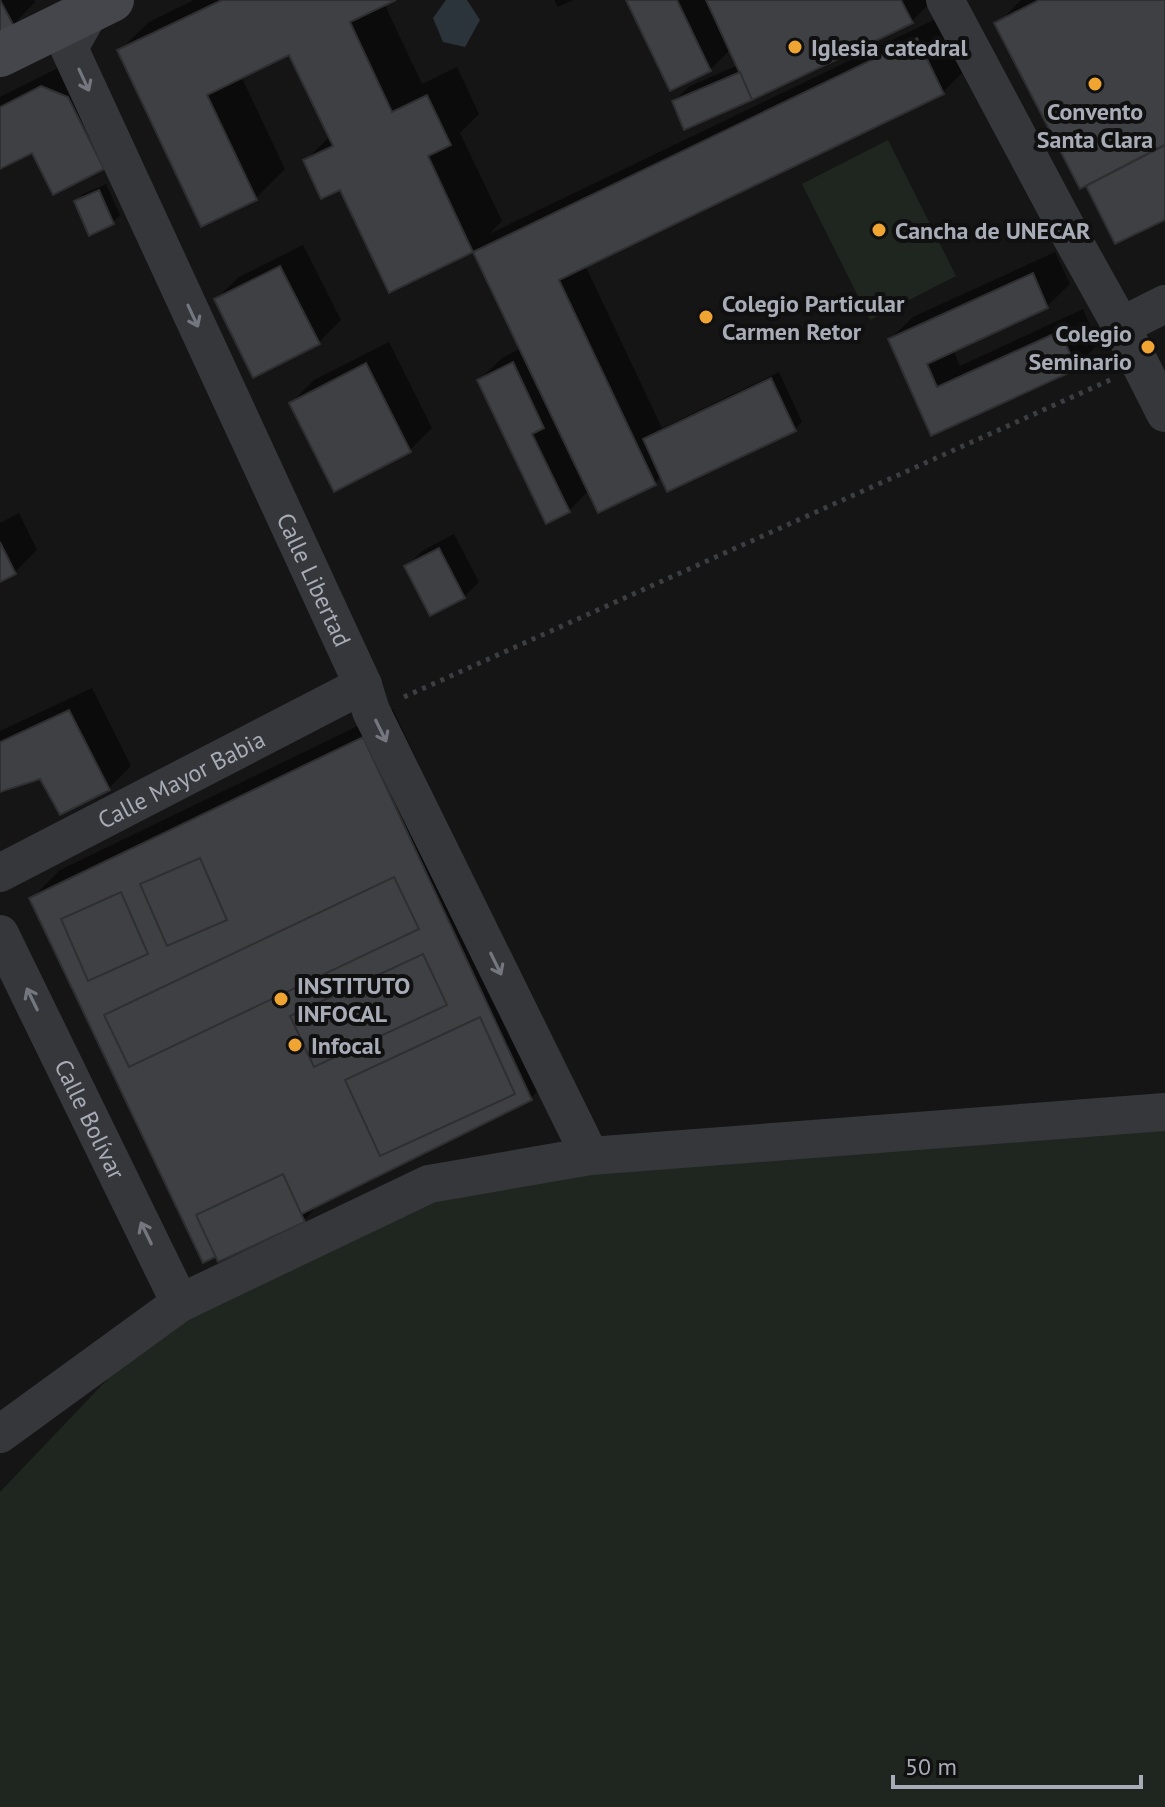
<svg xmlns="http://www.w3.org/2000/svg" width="1165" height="1807" viewBox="0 0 1165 1807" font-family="'PT Sans',sans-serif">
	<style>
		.green { fill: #1f261f }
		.water { fill: #2b343a }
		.shadow { fill: #0007 }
		.building { fill: #3f4043; stroke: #2f2f32; stroke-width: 2 }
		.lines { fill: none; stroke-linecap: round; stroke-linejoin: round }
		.path { stroke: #3c3e42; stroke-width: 5; stroke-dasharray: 4 6; stroke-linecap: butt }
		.street { stroke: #36373b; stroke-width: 38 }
		.secondary { stroke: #44464b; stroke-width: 44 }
		.oneway { stroke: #74777f }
		.poi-dot { fill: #f0a533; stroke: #101011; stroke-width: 3 }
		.labels { text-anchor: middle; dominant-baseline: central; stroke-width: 8; stroke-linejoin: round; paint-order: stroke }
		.poi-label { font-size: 24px; font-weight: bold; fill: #a7acb7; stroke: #101011; text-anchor: start }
		.street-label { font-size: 24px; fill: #a7acb7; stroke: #101011 }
	</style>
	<rect width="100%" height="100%" fill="#151516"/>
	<g class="green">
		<polygon points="888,140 956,276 870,320 802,184"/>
		<polygon points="1165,1112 1165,1807 0,1807 0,1492 180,1303 429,1184"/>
	</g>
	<polygon class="water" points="446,0 467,0 480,20 465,47 443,42 433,18"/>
	<g class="shadow">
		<polygon points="0,0 34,0 35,2 13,25"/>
		<polygon points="194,0 391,0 384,3 422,84 457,67 479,114 460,133 502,221 489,234 940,17 965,70 942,93 585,265 662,428 779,372 802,422 795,429 662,476 655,483 589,490 569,511 479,380 502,358 521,348 474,250 390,290 341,188 305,161 330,136 290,52 241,76 285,169 256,198 119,51 149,22"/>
		<polygon points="554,0 573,0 558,7"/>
		<polygon points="628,0 933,0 912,21 674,101 690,86 738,65 731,49 710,70"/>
		<polygon points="1021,0 1165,0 1165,217 1116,242 1087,183 997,24"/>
		<polygon points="64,65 125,145 103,167 33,150 0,166 0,97"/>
		<polygon points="106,184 120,215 113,222 76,201 83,194"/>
		<polygon points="303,245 341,320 318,343 216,299 239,277"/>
		<polygon points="1055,252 1070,284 1047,306 953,350 960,366 1083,309 1098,344 1076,367 932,433 890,339 913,317"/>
		<polygon points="389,342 432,428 410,450 291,403 314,380"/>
		<polygon points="19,513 37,550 15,572 0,580 0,523"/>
		<polygon points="454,534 479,582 464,597 407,566 422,551"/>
		<polygon points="92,688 131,766 109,788 41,777 0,790 0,731"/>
		<polygon points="393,709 560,1069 531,1098 321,1202 304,1220 31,899 60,870"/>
	</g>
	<g class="building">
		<polygon points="0,0 14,26 0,33"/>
		<polygon points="222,0 396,0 350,22 392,112 427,95 451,145 428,156 473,252 389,293 340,190 321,199 303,160 333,146 289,55 207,95 257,200 201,227 117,50"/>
		<polygon points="626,0 677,0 711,71 670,91"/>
		<polygon points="706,0 901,0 913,23 752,100"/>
		<polygon points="1039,0 1165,0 1165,145 1080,189 994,23"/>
		<polygon points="917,38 944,94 559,280 656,485 598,513 473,252"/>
		<polygon points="740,72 752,100 684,130 672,101"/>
		<polygon points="41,86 68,97 104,169 53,195 32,153 0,169 0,107"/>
		<polygon points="1165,145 1165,220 1115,244 1086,186"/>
		<polygon points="99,190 114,224 89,236 74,201"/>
		<polygon points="280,266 320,344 253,378 214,299"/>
		<polygon points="1033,273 1048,308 927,364 937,387 1060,331 1077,369 931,436 888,339"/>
		<polygon points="513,362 544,428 532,434 570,512 546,524 477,380"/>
		<polygon points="366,363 411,452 334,492 289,403"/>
		<polygon points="771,378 796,431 667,492 643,439"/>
		<polygon points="0,542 16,574 0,582"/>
		<polygon points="439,548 465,598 430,616 404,566"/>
		<polygon points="69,710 110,790 60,815 40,779 0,792 0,742"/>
		<polygon points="363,737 532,1100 203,1263 29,898"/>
		<polygon points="200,858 227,920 167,946 140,884"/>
		<polygon points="394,877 419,929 129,1067 104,1015"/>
		<polygon points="121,892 148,954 88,981 61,919"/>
		<polygon points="423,954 447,1005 314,1067 290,1016"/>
		<polygon points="480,1017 515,1094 380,1156 345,1080"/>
		<polygon points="283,1174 305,1222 218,1262 196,1215"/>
	</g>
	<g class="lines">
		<polyline class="path" points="404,697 1110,380"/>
		<g class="street">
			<polyline points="945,0 1073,240 1121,326 1165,413"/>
			<path id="s1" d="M90,11L69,48L363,685L371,711L590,1156"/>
			<polyline points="1121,326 1165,304"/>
			<path id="s2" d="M0,873L363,685"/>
			<path id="s3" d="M0,934L180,1303"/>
			<polyline points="0,1434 180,1303 429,1184 590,1156 1165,1112"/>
		</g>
		<polyline class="secondary" points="0,55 112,0"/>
	</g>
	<defs><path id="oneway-shaft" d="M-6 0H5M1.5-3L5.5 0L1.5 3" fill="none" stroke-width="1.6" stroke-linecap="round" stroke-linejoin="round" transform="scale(2)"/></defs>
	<g class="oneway">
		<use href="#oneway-shaft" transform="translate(84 80) rotate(65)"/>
		<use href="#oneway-shaft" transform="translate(193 316) rotate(65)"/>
		<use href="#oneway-shaft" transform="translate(381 731) rotate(64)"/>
		<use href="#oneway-shaft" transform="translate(496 964) rotate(64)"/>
		<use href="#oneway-shaft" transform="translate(32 999) rotate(-116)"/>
		<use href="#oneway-shaft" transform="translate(146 1233) rotate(-116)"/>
	</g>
	<g class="poi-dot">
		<circle cx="795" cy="47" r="8"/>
		<circle cx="1095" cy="84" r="8"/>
		<circle cx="879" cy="230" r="8"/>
		<circle cx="706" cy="317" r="8"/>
		<circle cx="1148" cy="347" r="8"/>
		<circle cx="281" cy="999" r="8"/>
		<circle cx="295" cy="1045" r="8"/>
	</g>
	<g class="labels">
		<g class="poi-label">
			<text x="811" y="47">Iglesia catedral</text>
			<text x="1095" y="111" text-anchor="middle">Convento<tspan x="1095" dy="28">Santa Clara</tspan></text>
			<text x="895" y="230">Cancha de UNECAR</text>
			<text x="722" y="303">Colegio Particular<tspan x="722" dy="28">Carmen Retor</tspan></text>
			<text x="1132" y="333" text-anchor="end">Colegio<tspan x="1132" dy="28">Seminario</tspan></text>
			<text x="297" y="985">INSTITUTO<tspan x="297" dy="28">INFOCAL</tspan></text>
			<text x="311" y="1045">Infocal</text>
		</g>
		<g class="street-label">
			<text stroke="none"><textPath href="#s1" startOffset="628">Calle Libertad</textPath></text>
			<text stroke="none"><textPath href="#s2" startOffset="204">Calle Mayor Babia</textPath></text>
			<text stroke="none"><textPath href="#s3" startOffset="206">Calle Bolívar</textPath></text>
		</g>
	</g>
	<path d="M893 1775v12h248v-12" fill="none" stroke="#a7acb7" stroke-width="4"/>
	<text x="905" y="1775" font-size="24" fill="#a7acb7" stroke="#101011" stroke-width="6" paint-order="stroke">50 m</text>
</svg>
